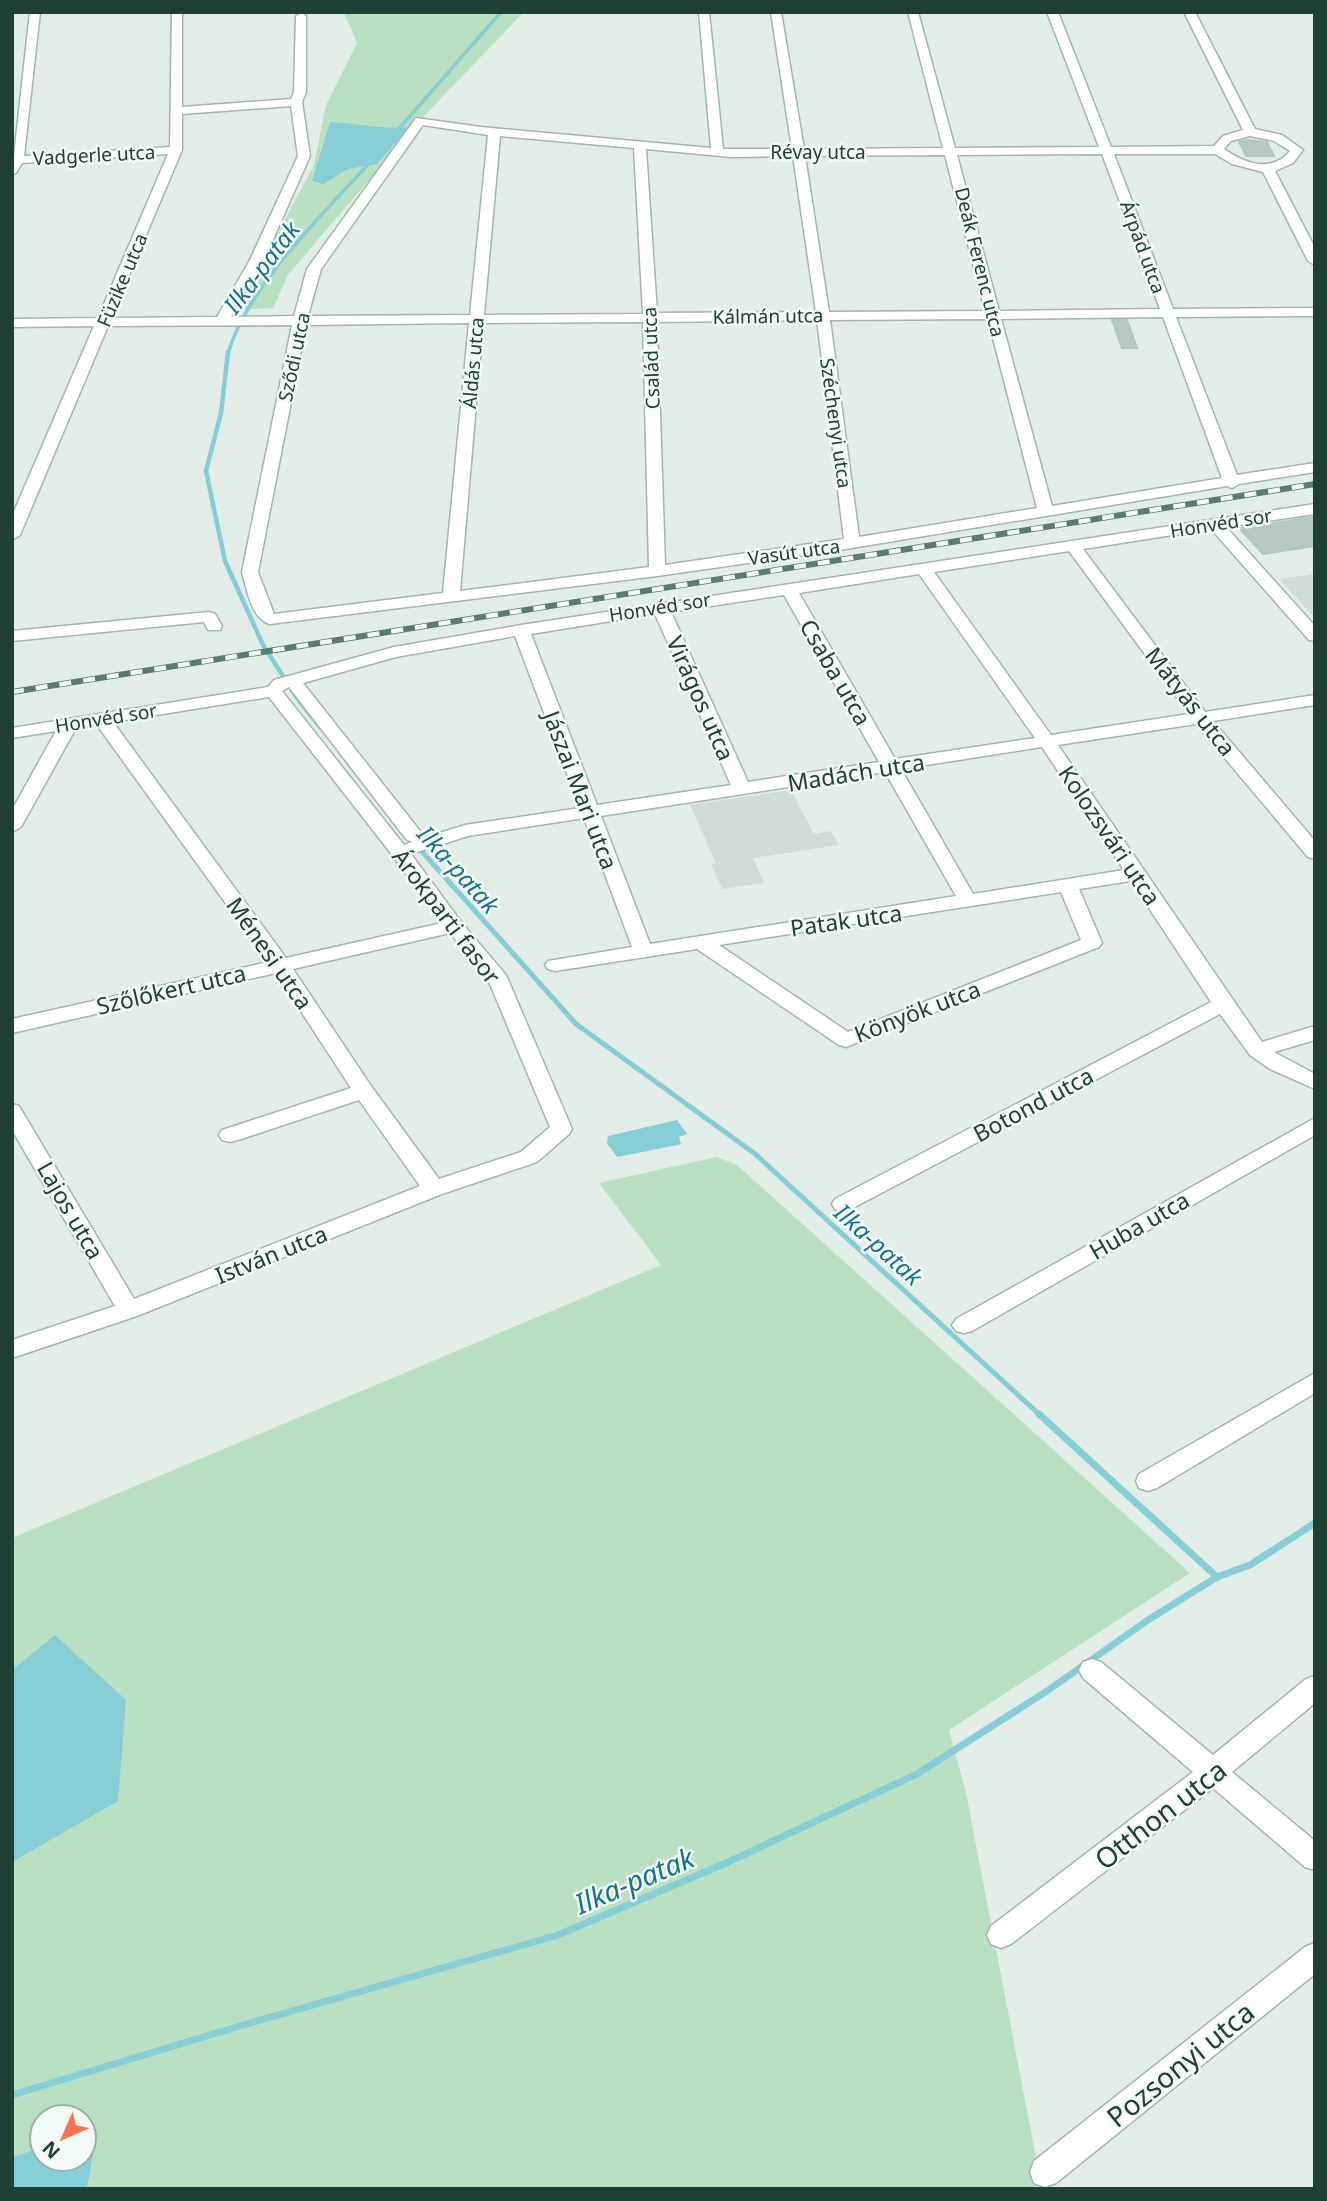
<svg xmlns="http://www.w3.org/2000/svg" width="1327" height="2201" viewBox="0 0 1327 2201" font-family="'Noto Sans',sans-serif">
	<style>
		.built { fill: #d0ddd6 }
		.green { fill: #b9e0c2 }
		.water { fill: #86ced6 }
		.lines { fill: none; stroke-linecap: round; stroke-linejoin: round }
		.stream-far3 { stroke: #86ced6; stroke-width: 3.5 }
		.stream-far2 { stroke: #86ced6; stroke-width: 4.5 }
		.stream-far1 { stroke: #86ced6; stroke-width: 5 }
		.stream { stroke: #86ced6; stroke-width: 7 }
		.building { fill: #b7c8c0; stroke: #b4c7be; stroke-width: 2 }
		.minor-casing { stroke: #a4b5ae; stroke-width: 3 }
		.minor { fill: #fff; fill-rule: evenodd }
		.rail-casing { stroke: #5b7b71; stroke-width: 6 }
		.rail { stroke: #f3f9f6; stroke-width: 4.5; stroke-dasharray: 12; stroke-linecap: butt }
		.labels { text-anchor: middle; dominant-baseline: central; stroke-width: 5; stroke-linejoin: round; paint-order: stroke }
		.far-street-label { font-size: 19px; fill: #203f35; stroke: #f3f9f6 }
		.street-label { font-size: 23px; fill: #203f35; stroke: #f3f9f6 }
		.water-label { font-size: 24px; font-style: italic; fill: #167480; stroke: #f3f9f6 }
		.near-street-label { font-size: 28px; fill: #203f35; stroke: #f3f9f6 }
		.near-water-label { font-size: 28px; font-style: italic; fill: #167480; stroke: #f3f9f6 }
	</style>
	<rect width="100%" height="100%" fill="#e2ede7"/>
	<g class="built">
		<polygon points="1315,574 1315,618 1279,579"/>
		<polygon points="791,790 814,834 831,831 839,845 753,858 764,883 722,889 711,864 716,863 690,805"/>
	</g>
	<g class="green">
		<polygon points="344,12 524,12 421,119 288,275 273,308 237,310 314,165 326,105 357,43"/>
		<polygon points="717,1157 737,1165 1190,1573 949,1730 966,1793 1042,2189 87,2189 96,2140 84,2141 84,2117 42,2117 42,2147 12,2157 12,1862 15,1858 55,1636 12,1670 12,1538 661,1265 599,1183"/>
	</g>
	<g class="water">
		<path d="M330,122C357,123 382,130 409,127L377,164L348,169L323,184L312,181Z"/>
		<polygon points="677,1120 687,1134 679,1137 681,1144 678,1145 617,1157 607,1143 608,1136"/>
		<polygon points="55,1635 126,1700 118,1801 12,1862 12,1670"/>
		<polygon points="96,2139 87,2189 12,2189 12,2157 42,2147 42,2159 84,2159 84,2141"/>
	</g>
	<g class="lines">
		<g class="stream-far3">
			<polyline points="397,131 501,12"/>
			<path d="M228,354C247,286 323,215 370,162"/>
		</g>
		<polyline class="stream-far2" points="228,352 221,413 206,471 225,561 263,645 297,698 320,727"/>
		<polyline class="stream-far1" points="417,846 576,1024 754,1153 1041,1416"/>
		<g class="stream">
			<polyline points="1039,1414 1217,1577"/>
			<polyline points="12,2095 243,2025 558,1935 726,1863 917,1774 1047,1691 1148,1620 1217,1577 1250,1565 1315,1523"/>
		</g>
	</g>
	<g class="building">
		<polygon points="1246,140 1267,142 1274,156 1246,156 1239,142"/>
		<polygon points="1112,320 1127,320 1137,348 1122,348"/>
		<polygon points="1315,517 1315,546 1263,554 1239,528"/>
	</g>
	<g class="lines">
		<defs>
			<g id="minor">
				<path d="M30,12H40L24,156L170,147L172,12H182V107L291,99L294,92L296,16L301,13L306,16V92L302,102L310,156L263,262L231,317L294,316L307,269L416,118L481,127L711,148L699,12H709L723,149H792L771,12H781L804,149L943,148L908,12H918L955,148L1099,147L1047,12H1058L1111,147L1214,146L1223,136L1243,130L1184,12H1195L1255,129L1282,135L1303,150L1293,163L1275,171L1315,248V265L1308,261L1263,172L1232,164L1215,154H1114L1173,309L1315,308V316L1176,317L1237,475L1315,463V472L1239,484L1232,488L1227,486L852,548L657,576L270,624C251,619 247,589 242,572L292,325L108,326L20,535L12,540V516L94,326L12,327V319L98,318L168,154L22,163L16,173L12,174ZM291,106L298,156L249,262L217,317L111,318L182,150V114ZM423,125L488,135L470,315L308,316L321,269ZM500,136L634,148L643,314L484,315ZM1250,136L1274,141L1290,151C1272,173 1245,164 1224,149L1231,141ZM646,149L731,157L793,156L816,312L657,313ZM1102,154L1160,309L999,311L957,155ZM945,155L985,311L829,312L805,156ZM1163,317L1222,478L1052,506L1001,319ZM988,319L1037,508L859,537L830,320ZM817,320L844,539L665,565L657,322ZM643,322L649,567L460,591L483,323ZM469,323L443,593L274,614L258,572L306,325Z"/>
				<path d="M1315,504V514L1226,527L1315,626V641L1309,640L1211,529L1083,549L1205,712L1315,695V705L1213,721L1315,841V859L1308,857L1196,724L1058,745L1262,1042L1315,1026V1040L1274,1052L1315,1074V1089L1270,1069L1250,1055L1220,1014L851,1209L843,1212L835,1209L832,1204L835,1199L1211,1002L1131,881L1079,889L1102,943L1099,947L846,1047L839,1045L697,949L555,971L548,969L545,965L548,961L632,947L584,818L468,836L411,854L461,922L506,975L572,1129L569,1134L537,1162L442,1194L137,1316L12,1358V1340L115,1306L12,1130V1104L19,1106L134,1299L420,1186L359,1100L238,1140L230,1142L222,1140L219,1135L222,1130L351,1088L276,973L12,1033V1019L268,962L97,725L76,728L21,827L12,832V810L56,731L12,738V728L268,687L274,680L394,647L521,625ZM1069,551L1189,714L1051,735L934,572ZM919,574L1035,738L895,759L799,593ZM784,595L879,762L748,782L671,612ZM655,614L731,785L597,805L531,634ZM515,636L580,808L465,825L430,836L420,831L303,683L396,657ZM289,687L406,839L412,842L404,845L282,691ZM269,697L393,856L442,923L286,958L113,722ZM1042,747L1124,870L973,894L901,769ZM885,772L956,896L650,944L601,816ZM1061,892L1081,940L848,1032L719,945ZM450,933L487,977L550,1127L521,1152L439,1179L371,1086L293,969Z"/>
				<polygon points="209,612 215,614 222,626 220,630 208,630 204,622 12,641 12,631"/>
				<polygon points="1315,1118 1315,1135 972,1331 964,1333 956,1331 952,1325 956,1319"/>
				<polygon points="1315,1373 1315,1393 1157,1488 1148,1491 1139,1488 1136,1481 1139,1474"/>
				<polygon points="1092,1659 1101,1662 1213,1755 1306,1679 1315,1676 1315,1703 1232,1772 1315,1841 1315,1870 1305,1867 1213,1788 1011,1944 1001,1948 991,1944 987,1935 991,1926 1193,1772 1083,1678 1079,1670 1083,1662"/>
				<polygon points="1315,1943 1315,1974 1056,2183 1045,2187 1034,2183 1030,2172 1034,2161 1305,1947"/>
			</g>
		</defs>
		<use href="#minor" class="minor-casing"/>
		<use href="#minor" class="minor"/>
		<defs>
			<polyline id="rail" points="12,692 1315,484"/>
		</defs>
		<use href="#rail" class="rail-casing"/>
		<use href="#rail" class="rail"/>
	</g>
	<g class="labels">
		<g class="far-street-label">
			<text x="818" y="152">Révay utca</text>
			<text transform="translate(94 155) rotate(-3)">Vadgerle utca</text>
			<text transform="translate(1143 247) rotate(70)">Árpád utca</text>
			<text transform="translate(980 262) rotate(76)">Deák Ferenc utca</text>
			<text transform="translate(122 280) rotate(-67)">Füzike utca</text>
			<text transform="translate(768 316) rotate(-1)">Kálmán utca</text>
			<text transform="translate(294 357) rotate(-78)">Sződi utca</text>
			<text transform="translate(651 358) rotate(-92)">Család utca</text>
			<text transform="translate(473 363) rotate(-85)">Áldás utca</text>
			<text transform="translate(836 423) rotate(82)">Széchenyi utca</text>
			<text transform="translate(1221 523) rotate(-9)">Honvéd sor</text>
			<text transform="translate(794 552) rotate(-8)">Vasút utca</text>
			<text transform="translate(660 607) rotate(-9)">Honvéd sor</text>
			<text transform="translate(106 718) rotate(-9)">Honvéd sor</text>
		</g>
		<g class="street-label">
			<text transform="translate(836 672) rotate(60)">Csaba utca</text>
			<text transform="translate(701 698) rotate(66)">Virágos utca</text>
			<text transform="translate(1191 701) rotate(52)">Mátyás utca</text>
			<text transform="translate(856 772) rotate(-9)">Madách utca</text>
			<text transform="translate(581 790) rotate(69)">Jászai Mari utca</text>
			<text transform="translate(1110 835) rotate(56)">Kolozsvári utca</text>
			<text transform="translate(447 916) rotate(53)">Árokparti fasor</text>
			<text transform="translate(846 920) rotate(-8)">Patak utca</text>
			<text transform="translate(270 953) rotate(55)">Ménesi utca</text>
			<text transform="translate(171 989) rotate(-13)">Szőlőkert utca</text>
			<text transform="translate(917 1011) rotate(-21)">Könyök utca</text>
			<text transform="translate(1033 1104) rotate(-28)">Botond utca</text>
			<text transform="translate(71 1210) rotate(60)">Lajos utca</text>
			<text transform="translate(1139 1225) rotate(-30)">Huba utca</text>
			<text transform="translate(271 1254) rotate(-22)">István utca</text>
		</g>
		<g class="water-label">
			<text transform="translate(261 267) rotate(-53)">Ilka-patak</text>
			<text transform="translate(459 869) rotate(48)">Ilka-patak</text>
			<text transform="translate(879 1244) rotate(42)">Ilka-patak</text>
		</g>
		<g class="near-street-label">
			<text transform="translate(1160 1814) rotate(-38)">Otthon utca</text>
			<text transform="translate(1180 2064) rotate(-39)">Pozsonyi utca</text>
		</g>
		<g class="near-water-label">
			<text transform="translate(634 1880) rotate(-23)">Ilka-patak</text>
		</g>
	</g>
	<rect width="1327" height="2201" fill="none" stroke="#203f35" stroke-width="28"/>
	<g transform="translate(63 2138) rotate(225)"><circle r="33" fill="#f3f9f6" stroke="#9fafa9" stroke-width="2"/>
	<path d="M0-5L12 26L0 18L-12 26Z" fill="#fb7252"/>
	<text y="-10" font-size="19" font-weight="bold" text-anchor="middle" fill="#203f35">N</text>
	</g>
</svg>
